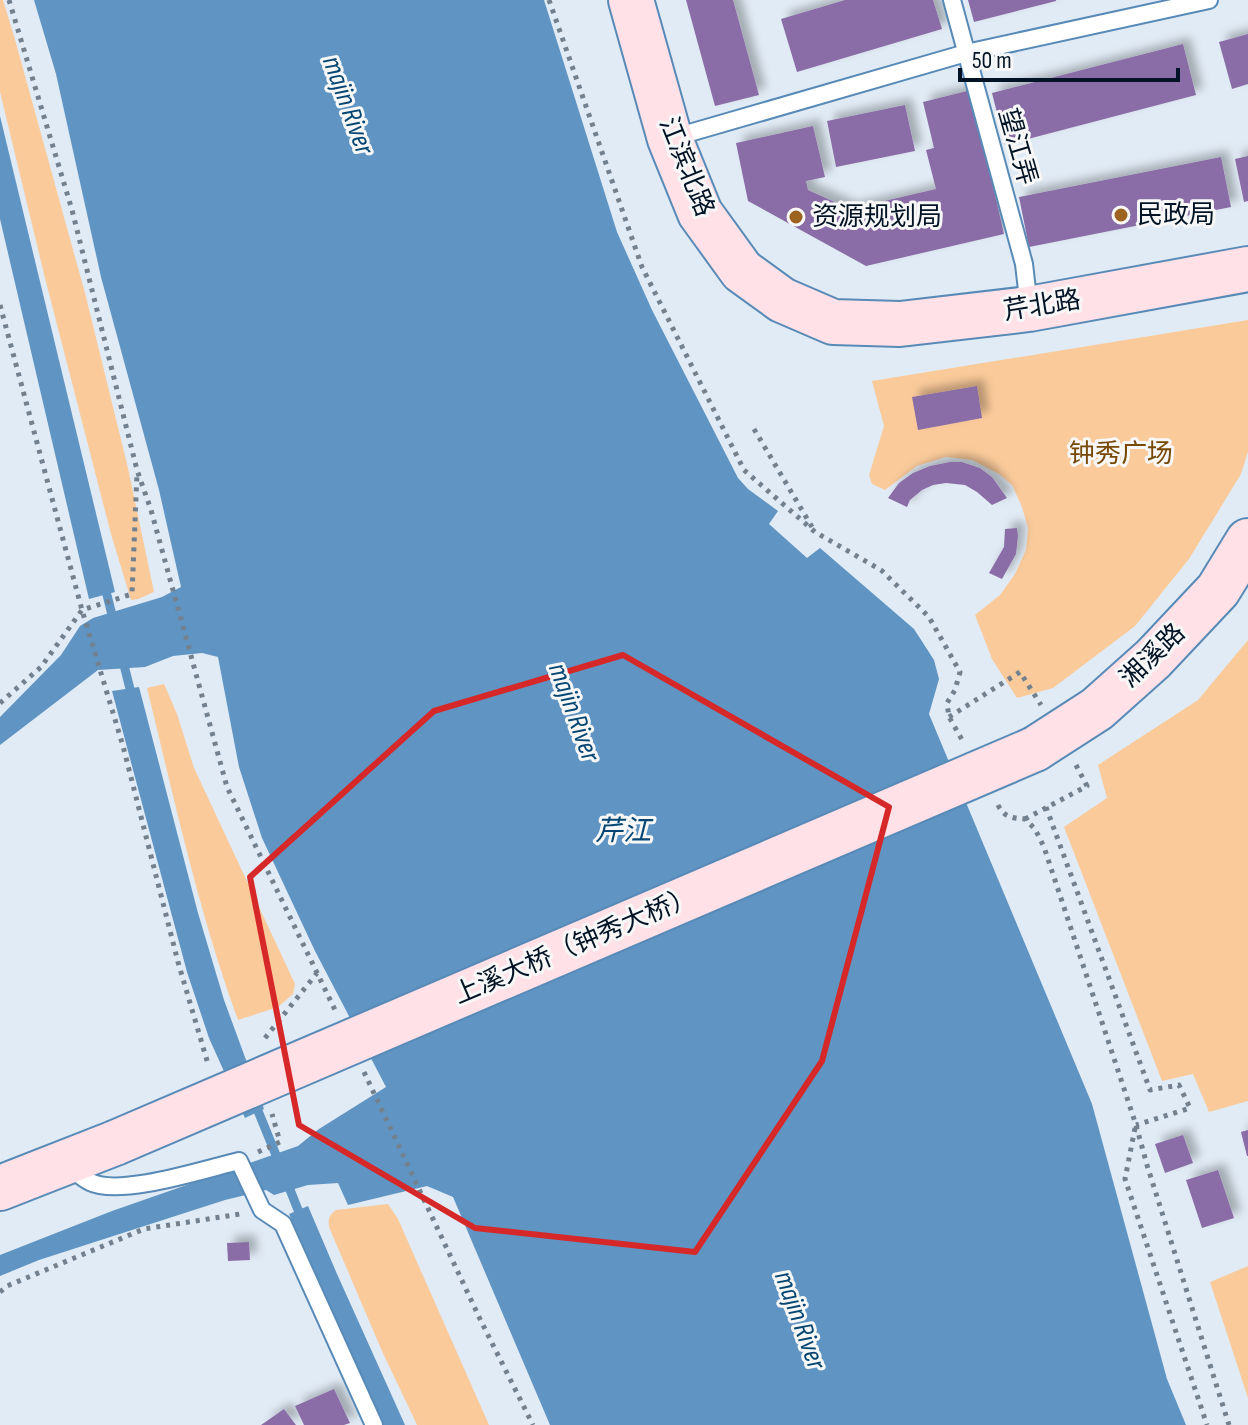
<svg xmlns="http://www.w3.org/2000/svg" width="1248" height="1425" viewBox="0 0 1248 1425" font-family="'Sofia Sans Condensed','Noto Sans SC',sans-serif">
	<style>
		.green { fill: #faca9a }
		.water { fill: #5f94c3 }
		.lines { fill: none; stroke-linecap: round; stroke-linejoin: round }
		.stream { stroke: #5f94c3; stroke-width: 9 }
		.building { fill: #8a6da6; filter: url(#shadow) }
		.service-casing { stroke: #588ab7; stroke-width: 20 }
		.secondary-casing { stroke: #588ab7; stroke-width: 48 }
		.path { stroke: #73818f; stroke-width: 5; stroke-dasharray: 4 6; stroke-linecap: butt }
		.service { stroke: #fff; stroke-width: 16 }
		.secondary { stroke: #ffe1e7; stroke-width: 44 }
		.secondary-bridge-casing { stroke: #588ab7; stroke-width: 48; stroke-linecap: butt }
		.secondary-bridge { stroke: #ffe1e7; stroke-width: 44 }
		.marked { fill: none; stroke: #d62828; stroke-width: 6; stroke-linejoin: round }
		.poi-dot { fill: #9b631f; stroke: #f7f7f7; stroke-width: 3 }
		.labels { text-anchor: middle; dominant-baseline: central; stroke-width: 6; stroke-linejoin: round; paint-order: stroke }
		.street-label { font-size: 26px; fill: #011324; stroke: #f7f7f7 }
		.poi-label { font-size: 26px; fill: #011324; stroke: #f7f7f7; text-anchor: start }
		.park-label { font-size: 26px; fill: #784805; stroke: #f7f7f7 }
		.water-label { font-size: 28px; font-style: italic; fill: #054673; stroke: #f7f7f7 }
	</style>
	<defs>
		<filter id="shadow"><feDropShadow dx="7" dy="-7" stdDeviation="4" flood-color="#0004"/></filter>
	</defs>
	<rect width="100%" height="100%" fill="#e1ebf5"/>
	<g class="green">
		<polygon points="0,0 3,0 14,36 85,293 128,468 154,592 138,599 131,600 111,534 45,278 0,92"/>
		<polygon points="1248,320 1248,452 1241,474 1189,559 1135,626 1053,688 1017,698 992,659 975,615 1000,595 1015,574 1026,550 1028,528 1022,507 1012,485 999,474 972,460 946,457 917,466 885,490 872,484 869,475 884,426 872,381"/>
		<polygon points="1248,640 1248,1101 1209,1112 1193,1074 1162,1081 1064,827 1107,798 1098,765 1198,700"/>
		<path d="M164,684L177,714L194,768L295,984L293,994L278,1007L238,1020C199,914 174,798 147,688Z"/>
		<path d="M388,1204L398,1219L489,1425H417L382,1351L329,1227C328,1219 329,1215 336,1210Z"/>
		<polygon points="1248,1266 1248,1398 1210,1282"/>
	</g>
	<g class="water">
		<polygon points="34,0 544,0 617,232 652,310 738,478 748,489 778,511 769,524 807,558 820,548 914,629 934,660 939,679 929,714 1092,1104 1167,1379 1186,1425 550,1425 453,1197 427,1186 348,1205 338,1183 308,1185 274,1195 266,1190 225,1200 39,1260 0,1276 0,1255 112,1211 298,1146 319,1129 386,1087 315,951 262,838 239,767 218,657 202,653 173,656 145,667 98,670 0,745 0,717 61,655 80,626 93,618 162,597 181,587 159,490 101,277 56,74"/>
		<polygon points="0,116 115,592 89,599 0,219"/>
		<polygon points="139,687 198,913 224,1000 264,1109 245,1118 209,1038 187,972 112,691"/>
		<polygon points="308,1206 337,1274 405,1425 384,1425 289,1214"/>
	</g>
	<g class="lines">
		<g class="stream">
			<polyline points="104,583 114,623"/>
			<polyline points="122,657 133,701"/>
			<polyline points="254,1101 280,1165"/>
			<polyline points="287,1182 302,1220"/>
		</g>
	</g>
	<g class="building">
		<polygon points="686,0 733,0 759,95 715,106"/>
		<polygon points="845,0 933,0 942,29 797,72 781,19"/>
		<polygon points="968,0 1056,0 1056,1 974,22"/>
		<polygon points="1248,34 1248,84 1232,89 1219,42"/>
		<polygon points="1183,44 1196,95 1005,145 992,93"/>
		<polygon points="971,90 1004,234 866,266 748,201 736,143 813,126 825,177 806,181 808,190 850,209 936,189 926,150 934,148 923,102"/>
		<polygon points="905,105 915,151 836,167 827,121"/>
		<polygon points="1248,156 1248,201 1244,202 1235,159"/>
		<polygon points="1221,157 1231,207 1029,247 1019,197"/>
		<polygon points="977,386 982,418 918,430 912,397"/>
		<polygon points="950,462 962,462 980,468 992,477 1007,498 992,505 977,492 965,485 946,483 933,485 922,490 910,500 907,507 888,498 899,483 913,473 930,466"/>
		<polygon points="1017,528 1018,536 1016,554 1002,579 989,573 1004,547 1005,529"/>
		<polygon points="1248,1130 1248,1156 1247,1156 1241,1132"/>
		<polygon points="1183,1135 1193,1163 1165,1173 1155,1144"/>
		<polygon points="1218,1170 1234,1218 1202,1228 1186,1180"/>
		<polygon points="249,1242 250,1260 228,1261 227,1243"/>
		<polygon points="334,1389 350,1423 344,1425 304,1425 295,1406"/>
		<polygon points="284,1409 296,1425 261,1425"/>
	</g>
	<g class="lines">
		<defs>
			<g id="service">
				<polyline points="952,0 1024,264 1029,307"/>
				<polyline points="672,138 966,53 1209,0"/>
				<path d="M70,1167C76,1172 83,1179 90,1182C120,1197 205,1169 239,1161L262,1210L283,1224L374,1425"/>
			</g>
			<g id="secondary">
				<polyline points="631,0 670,139 700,213 742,271 782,300 833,322 900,324 1029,309 1248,269"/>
				<polyline points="1035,749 1097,709 1153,659 1218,590 1248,541"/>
				<polyline points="0,1188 115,1143"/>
			</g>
		</defs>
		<use href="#service" class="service-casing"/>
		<use href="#secondary" class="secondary-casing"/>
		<g class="path">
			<polyline points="9,0 72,210 137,470 151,510 227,787 336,1012"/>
			<polyline points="549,0 642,267 744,470 815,532 881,570 929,617 960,672 955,690 947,703 949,717 964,743"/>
			<polyline points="0,305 82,610 123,746 178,962 208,1064"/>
			<polyline points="754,429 812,527"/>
			<polyline points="0,703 41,667 82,610 132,594 137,473"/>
			<polyline points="949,717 1020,672 1041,705"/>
			<path d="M998,805C1004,817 1011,818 1025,819L1035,829L1044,847L1136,1125L1147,1165L1229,1425"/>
			<polyline points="1046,807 1150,1090 1179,1085 1190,1108 1136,1125"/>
			<polyline points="1025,819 1087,786 1076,765"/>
			<polyline points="265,1038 317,973"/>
			<polyline points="364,1072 480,1319 533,1425"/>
			<polyline points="1135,1128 1125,1179 1207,1425"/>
			<polyline points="258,1152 280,1142 272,1114"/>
			<polyline points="0,1292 7,1286 144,1229 240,1214"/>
		</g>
		<use href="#service" class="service"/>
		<use href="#secondary" class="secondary"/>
		<defs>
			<polyline id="secondary-bridge" points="115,1143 1035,749"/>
		</defs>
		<use href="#secondary-bridge" class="secondary-bridge-casing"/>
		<use href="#secondary-bridge" class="secondary-bridge"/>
	</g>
	<path class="marked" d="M623,655L889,807L822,1061L695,1252L475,1228L299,1125L250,877L434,711Z"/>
	<g class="poi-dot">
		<circle cx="1121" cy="215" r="8"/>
		<circle cx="796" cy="217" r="8"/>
	</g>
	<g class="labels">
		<g class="street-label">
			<text transform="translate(1017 147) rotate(74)">望江弄</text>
			<text transform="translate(686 167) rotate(68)">江滨北路</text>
			<text transform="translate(1042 306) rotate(-9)">芹北路</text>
			<text transform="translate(1153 656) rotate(-44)">湘溪路</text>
			<text transform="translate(575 946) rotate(-23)">上溪大桥（钟秀大桥）</text>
		</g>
		<g class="poi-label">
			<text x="1137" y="215">民政局</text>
			<text x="812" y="217">资源规划局</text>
		</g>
		<g class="park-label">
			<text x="1121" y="454">钟秀广场</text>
		</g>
		<g class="water-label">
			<text transform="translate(348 105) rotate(70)">majin River</text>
			<text transform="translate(574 712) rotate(70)">majin River</text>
			<text x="623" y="831">芹江</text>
			<text transform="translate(800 1320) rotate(70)">majin River</text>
		</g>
	</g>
	<path d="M960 68v12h218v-12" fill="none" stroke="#011324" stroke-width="4"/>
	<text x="972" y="68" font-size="24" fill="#011324" stroke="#f7f7f7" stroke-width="6" paint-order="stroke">50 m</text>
</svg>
